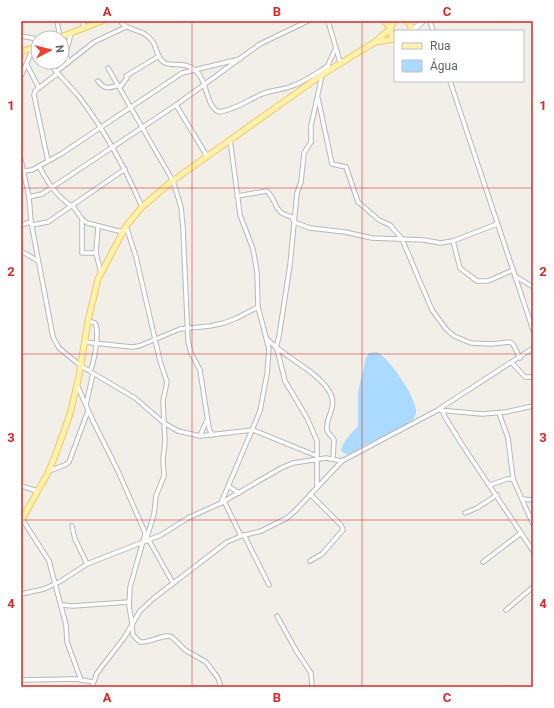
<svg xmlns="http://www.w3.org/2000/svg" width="554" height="708" viewBox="0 0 554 708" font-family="Roboto,sans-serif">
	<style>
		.water { fill: #aadaff }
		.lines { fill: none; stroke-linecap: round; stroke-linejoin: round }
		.stream { stroke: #aadaff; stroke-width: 1 }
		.minor-casing { stroke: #b5b8bc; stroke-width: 5.5 }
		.secondary-casing { stroke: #b6babf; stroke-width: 6 }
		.primary-casing { stroke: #f2c960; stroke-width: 7 }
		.minor { stroke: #fff; stroke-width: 3.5 }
		.secondary { stroke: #fff; stroke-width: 4.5 }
		.primary { stroke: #fff2af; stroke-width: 5 }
		.grid { fill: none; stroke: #d62828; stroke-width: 1; stroke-opacity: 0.55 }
		.neatline { fill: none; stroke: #d62828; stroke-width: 1.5 }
		.grid-label { font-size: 13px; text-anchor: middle; font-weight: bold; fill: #d62828 }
	</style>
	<rect width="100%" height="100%" fill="#f1efe8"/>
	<path class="water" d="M377,352C389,358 418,400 416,413C414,427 377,439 365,445C360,447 355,453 350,454C346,455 344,453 341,451C344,439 350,435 358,426V392L366,358L369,353Z"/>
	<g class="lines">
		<polyline class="stream" points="509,686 510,687"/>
		<defs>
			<g id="minor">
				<polyline points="57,21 60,37"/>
				<polyline points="83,21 84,28"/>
				<path d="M120,21C127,32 143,27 153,42C157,48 157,59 165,63C175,67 183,61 195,70C208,80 205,106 219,112C235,110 248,100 262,94C272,90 283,90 292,86C305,82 316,73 328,66"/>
				<polyline points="328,21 340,62"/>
				<polyline points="430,21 433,31"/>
				<polyline points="21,36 38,39"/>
				<polyline points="31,53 38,58"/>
				<path d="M48,62C58,74 70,86 80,98C105,131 126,170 142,207"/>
				<polyline points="68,63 66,53 71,33"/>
				<polyline points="27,65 39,88"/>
				<polyline points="327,67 335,50"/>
				<polyline points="108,68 173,181 181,207 183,228 188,341 191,353 200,370 209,428 212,435"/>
				<polyline points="56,72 94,42 126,27"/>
				<polyline points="21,76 31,53"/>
				<path d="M98,81C104,89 109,89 118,85"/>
				<polyline points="450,81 533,330"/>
				<polyline points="120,87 127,78 126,76 159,56"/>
				<polyline points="318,98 332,164 346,167 358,202 379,220 390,225 402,239 432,310 446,329 454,336 471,343 491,344 510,342 513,344 520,358"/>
				<polyline points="176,105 207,156"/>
				<polyline points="21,160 29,197 31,222 53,337 59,348 81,366 135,398 164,423 178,431 200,436 253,430 317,456"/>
				<polyline points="48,161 34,95 35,91 57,74"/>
				<path d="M39,166C48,183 55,194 71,206"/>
				<polyline points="24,171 32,170 61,154 182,73 240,59"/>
				<path d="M237,196L267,191C279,203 272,212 292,217L294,222L310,228L345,232L372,238L424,240L440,243L453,241L497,224"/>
				<polyline points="29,197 42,194 176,105 260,44 308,21"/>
				<polyline points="72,205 82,219 87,223 123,232"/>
				<polyline points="82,219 82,253 96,253"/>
				<polyline points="21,225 31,222"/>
				<polyline points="32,225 48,222 125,169"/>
				<polyline points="98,226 96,253 101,273"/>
				<polyline points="126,226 136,257 160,361 167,382 163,401 165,442 163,460 164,476 156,496 154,514 147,537"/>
				<polyline points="453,241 460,268 477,281 488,281 513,270"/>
				<polyline points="21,251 38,261"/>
				<polyline points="515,276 533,287"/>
				<path d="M88,321L95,323C100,331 94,363 90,371"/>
				<path d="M268,340C286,358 317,371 329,391C339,407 325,416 327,430C328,434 332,436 334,440L333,459"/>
				<polyline points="84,342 132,347 139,346 180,329 210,326 224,323 237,318 258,307"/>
				<polyline points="276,348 279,336 290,265 297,193 301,182 304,153 311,142 311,126 322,75"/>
				<polyline points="277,349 285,381 307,418 317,441 317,486"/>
				<polyline points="512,363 525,377 533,377"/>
				<polyline points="77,385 93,421 118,471 147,537 173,583"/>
				<polyline points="86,404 93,374"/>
				<polyline points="439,409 533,348"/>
				<polyline points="442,410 445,417 461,443 533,551"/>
				<polyline points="499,413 508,438 513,479 533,524"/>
				<polyline points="200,436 207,420"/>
				<polyline points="49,471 65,465 69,462 88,411"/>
				<polyline points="490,485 507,479 513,479"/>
				<polyline points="21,486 38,491"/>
				<polyline points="228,486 239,493"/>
				<polyline points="523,499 533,500"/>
				<polyline points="224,501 241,536"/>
				<polyline points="221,503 260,411 267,374 269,349 258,307 257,272 253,249 240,215 230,139"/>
				<polyline points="465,513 477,508 497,495"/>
				<polyline points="22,519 49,561 66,625 67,642 81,680"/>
				<polyline points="72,526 75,539 87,564"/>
				<polyline points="244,535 269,585"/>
				<polyline points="310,561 322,554 343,530 341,525 311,495"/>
				<polyline points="483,562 521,533"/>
				<polyline points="21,594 44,589 61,581 87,564 161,535 188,518 221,503 281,468 293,463 326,458 342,461"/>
				<polyline points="61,605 73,606 129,602"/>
				<polyline points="506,610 533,587"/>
				<polyline points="277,616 297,652 311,673 312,687"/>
				<polyline points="132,623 129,606 130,587 145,534"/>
				<path d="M132,626L133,635L140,642C152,643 163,633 172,637L185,650L206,662L218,678L221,687"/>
				<polyline points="21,680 76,679 93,682"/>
				<polyline points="92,687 97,673 124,638 140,611 154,598 227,542 241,536 261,531 287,518 296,510 342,461 438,410 482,414 506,412 533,406"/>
			</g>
			<polyline id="secondary" points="412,31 423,21"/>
			<g id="primary">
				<polyline points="384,21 390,27"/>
				<polyline points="394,21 390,29 392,36 395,39"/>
				<polyline points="407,21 411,26 411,31"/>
				<polyline points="58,38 102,21"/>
				<polyline points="376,42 395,39"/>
				<polyline points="21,52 38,46"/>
				<polyline points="21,521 49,471 58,448 70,414 79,376 88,321 98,279 126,226 142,207 171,182 323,74 375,42 390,29"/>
			</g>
		</defs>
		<use href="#minor" class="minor-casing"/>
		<use href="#secondary" class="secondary-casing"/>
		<use href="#primary" class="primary-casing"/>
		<use href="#minor" class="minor"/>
		<use href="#secondary" class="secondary"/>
		<use href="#primary" class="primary"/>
	</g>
	<path class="grid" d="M192,21V687M362,21V687M21,188H533M21,354H533M21,520H533"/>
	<rect width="554" height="708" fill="none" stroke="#ffffff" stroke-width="44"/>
	<rect x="394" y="30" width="130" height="52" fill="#ffffff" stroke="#bfc1c3"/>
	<rect x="402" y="43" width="20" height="6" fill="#fff2af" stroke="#bfc1c3"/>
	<text x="430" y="50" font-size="12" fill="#5f6368">Rua</text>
	<rect x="402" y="60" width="20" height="12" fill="#aadaff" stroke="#bfc1c3"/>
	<text x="430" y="70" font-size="12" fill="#5f6368">Água</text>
	<g transform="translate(50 50) rotate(83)"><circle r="19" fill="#ffffff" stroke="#bfc1c3"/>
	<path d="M0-3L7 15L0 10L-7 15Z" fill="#ea4335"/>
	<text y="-6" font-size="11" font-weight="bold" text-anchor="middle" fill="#5f6368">N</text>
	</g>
	<rect x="22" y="22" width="510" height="664" class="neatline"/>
	<g class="grid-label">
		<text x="107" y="16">A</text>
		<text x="277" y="16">B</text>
		<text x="447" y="16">C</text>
		<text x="11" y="110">1</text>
		<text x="543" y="110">1</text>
		<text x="11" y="276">2</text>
		<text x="543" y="276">2</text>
		<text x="11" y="442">3</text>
		<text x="543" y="442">3</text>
		<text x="11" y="608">4</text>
		<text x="543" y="608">4</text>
		<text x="107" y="702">A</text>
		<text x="277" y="702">B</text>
		<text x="447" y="702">C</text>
	</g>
</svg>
